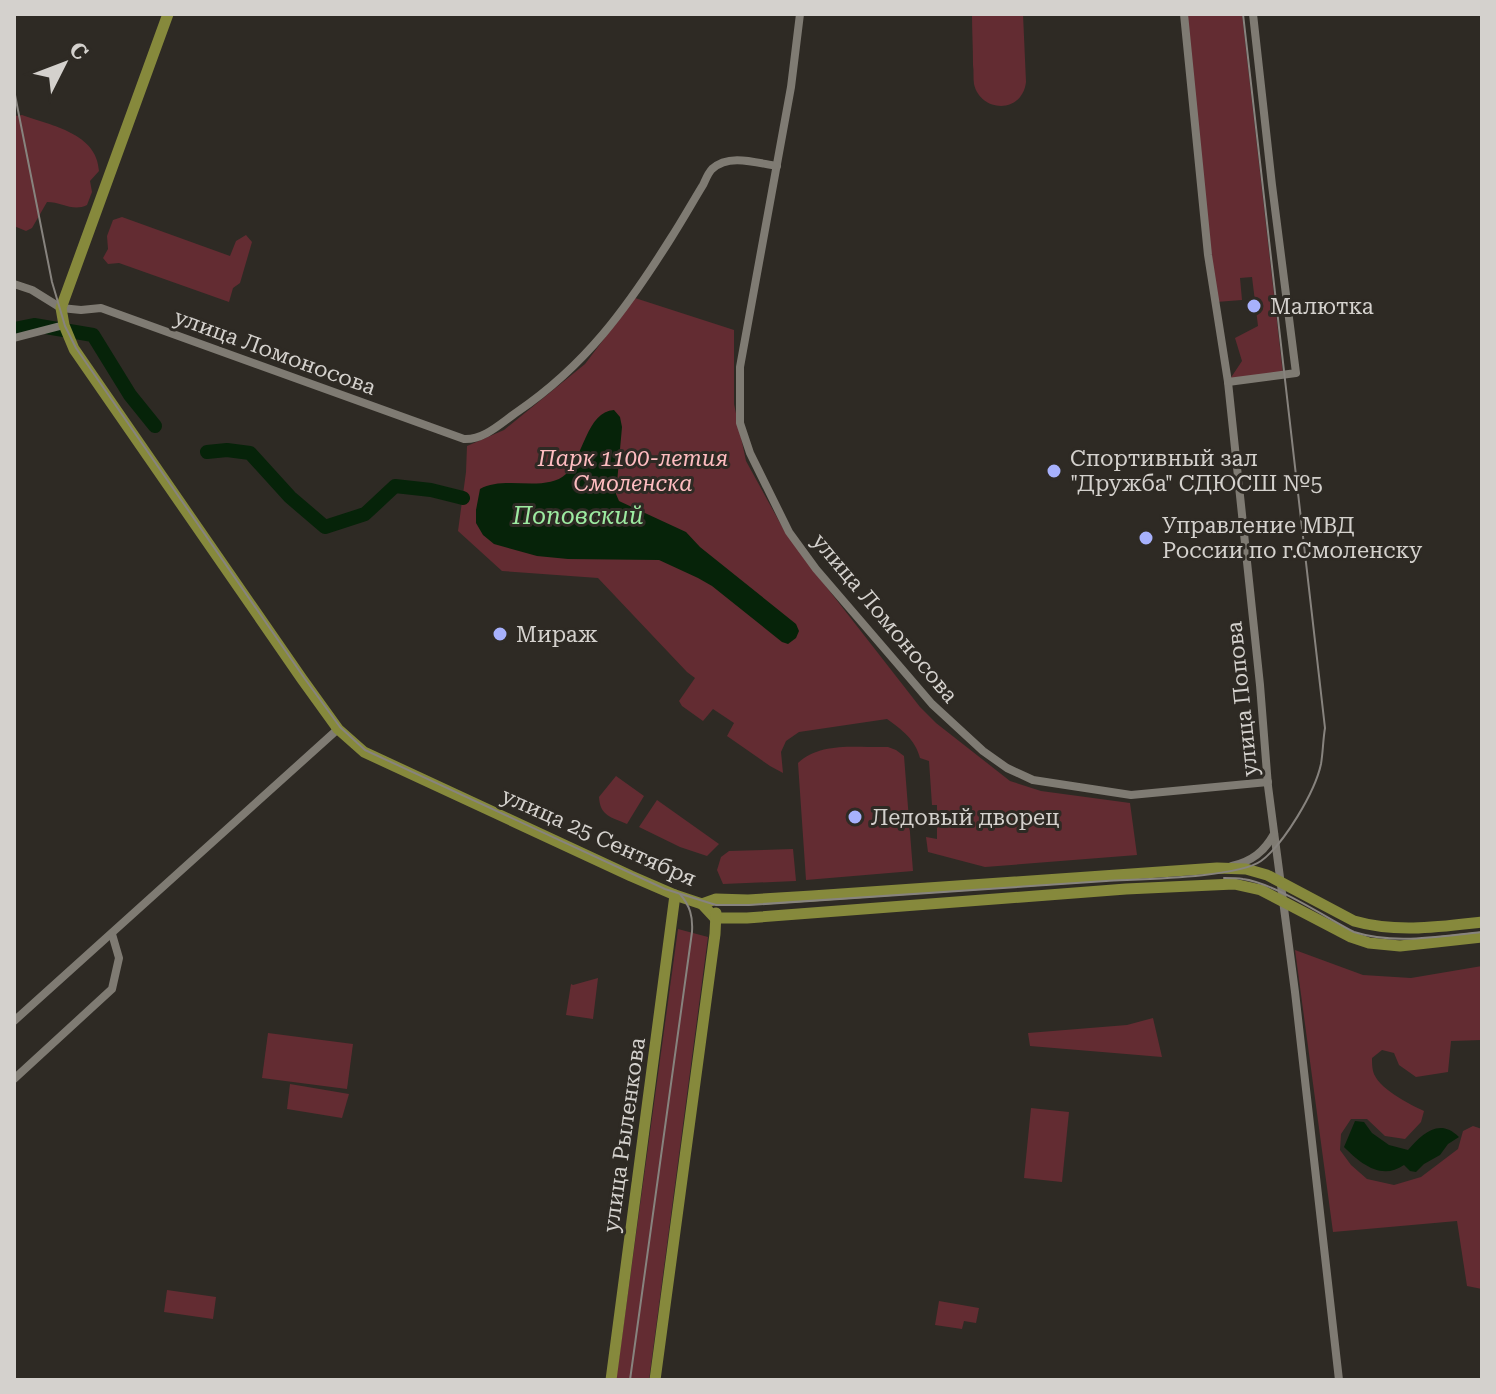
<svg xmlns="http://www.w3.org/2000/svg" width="1496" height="1394" viewBox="0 0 1496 1394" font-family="'Roboto Serif',serif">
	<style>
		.green { fill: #632c32 }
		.water { fill: #062309 }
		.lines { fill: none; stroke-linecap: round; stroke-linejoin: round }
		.river { stroke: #062309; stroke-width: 14 }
		.minor { stroke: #7f7b73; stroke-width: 8 }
		.major { stroke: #86893c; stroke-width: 11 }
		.tram { stroke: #87837e; stroke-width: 2 }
		.poi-dot { fill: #a7b1fc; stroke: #2e2a24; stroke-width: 3 }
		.labels { text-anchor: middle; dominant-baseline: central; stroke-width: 6; stroke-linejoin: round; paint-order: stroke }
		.poi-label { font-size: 22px; fill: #d4d1cd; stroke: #2e2a24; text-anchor: start }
		.street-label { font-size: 22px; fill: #d4d1cd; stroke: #2e2a24 }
		.park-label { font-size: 22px; font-style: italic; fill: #febcc0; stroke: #2e2a24 }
		.water-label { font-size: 24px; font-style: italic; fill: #9deba1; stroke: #2e2a24 }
	</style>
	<rect width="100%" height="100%" fill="#2e2a24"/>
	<g class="green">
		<path d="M972,14H1023L1026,82C1022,115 980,112 974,84C973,78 974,71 973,65C973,48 972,31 972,14Z"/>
		<polygon points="1185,14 1242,14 1283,374 1228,382 1242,361 1235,338 1258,326 1252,277 1240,278 1242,300 1216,302"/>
		<path d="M22,115C52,126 97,133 99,171L90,181L92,192L87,205C73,212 62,202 47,202L32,228L26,231L14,226V116Z"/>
		<polygon points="122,217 230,256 236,241 246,235 252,242 240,283 233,288 229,302 119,263 108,264 103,258 108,249 107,236 113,220"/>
		<path d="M635,298L734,330V404L746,461L785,532L814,571L920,707L936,723L1010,781L1041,791L1130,803L1137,855L985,867L928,852L926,837L937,839V805H932L929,761L920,758C915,739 902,730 887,719L799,732L786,741L781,752L783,773L770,766L727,736L734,723L713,709L703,721L682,706L679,701L695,678L687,672L598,578L502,571L458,531L466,472L467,446L504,430L585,364Z"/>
		<path d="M888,747L896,750L904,756L913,871L806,880L798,763C821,741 859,748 888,747Z"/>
		<path d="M616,776L644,796L627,824C611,817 600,816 599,797Z"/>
		<polygon points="657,800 719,844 707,856 680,847 639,827"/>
		<polygon points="793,849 796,881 723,884 717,870 721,857 729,851"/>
		<polygon points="678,929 708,937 649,1380 616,1380"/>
		<path d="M1295,950L1363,975L1411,978L1482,966V1040L1451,1041L1448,1072L1416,1077L1399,1065L1394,1053L1382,1050L1372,1058C1372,1062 1372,1067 1373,1071C1377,1088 1409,1104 1424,1111L1421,1122L1405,1139L1385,1136L1367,1119H1351L1341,1134L1340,1150L1351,1165L1367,1179L1394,1185L1421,1177L1458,1149L1463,1131L1473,1126L1482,1129V1289L1467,1286L1457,1221L1333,1232Z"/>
		<polygon points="598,978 593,1019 566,1015 571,984 573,985"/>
		<polygon points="1153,1018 1162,1057 1030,1046 1028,1033 1127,1025"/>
		<polygon points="268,1033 353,1044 347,1089 262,1078"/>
		<polygon points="290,1084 349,1094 342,1118 287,1109"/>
		<polygon points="1031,1108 1069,1112 1062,1182 1024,1178"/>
		<polygon points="167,1290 216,1297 213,1319 164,1312"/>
		<polygon points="939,1301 979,1308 976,1323 964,1321 962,1329 935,1325"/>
	</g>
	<g class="water">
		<path d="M614,410L620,417L622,427L616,494L619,501L686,532L700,547L796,624L799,631L796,638L788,644L782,642L712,586L698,578L659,560L568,559L537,556L494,544L483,535L476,523V510L480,489C504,475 546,493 566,474C583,458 587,411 614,410Z"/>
		<path d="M1355,1121L1364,1122L1372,1133L1389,1145L1408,1150C1422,1134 1439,1117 1459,1137L1448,1144L1440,1155L1424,1164L1416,1172L1410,1171L1404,1165C1381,1181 1360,1163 1344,1147Z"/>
	</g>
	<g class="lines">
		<g class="river">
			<polyline points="14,329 34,325 93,335 130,395 155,426"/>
			<polyline points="207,452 227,450 250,453 290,497 325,527 365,514 395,486 431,490 463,498"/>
		</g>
		<g class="minor">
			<polyline points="800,14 791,87 740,367 740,423 750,453 789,532 816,569 932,704 983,751 1007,768 1033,780 1131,795 1268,782"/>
			<polyline points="1184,14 1208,255 1228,382 1260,685 1268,786 1295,992 1339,1380"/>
			<path d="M14,284L32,290L61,308L81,310L101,308L464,439C484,440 501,423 517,412C586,365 627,308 671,238C682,221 692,203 703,185C705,181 708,173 712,169C729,153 757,163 777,166"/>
			<polyline points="14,338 64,325"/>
			<polyline points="1228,382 1296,373 1272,185 1253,14"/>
			<path d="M1232,866C1252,861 1264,852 1274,834"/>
			<polyline points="14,1021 338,729"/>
			<polyline points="14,1079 112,989 119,958 112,934"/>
		</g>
		<g class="major">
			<path d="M168,14L61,308L64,325L74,349L302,679L338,729L364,752L631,876L675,895L702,904L716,899L748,900L812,896L1217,868L1246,869L1267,875L1354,921C1396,933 1438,927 1482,922"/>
			<polyline points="702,904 715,918 747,918 1126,889 1234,884 1261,890 1351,937 1369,943 1400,946 1482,937"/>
			<polyline points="611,1380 675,895"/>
			<polyline points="655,1380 715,934 716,913"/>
		</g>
		<g class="tram">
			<path d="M14,90L52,282L65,326L76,348L305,679L340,727L365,750L665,889L716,905H749C868,897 987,889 1106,881C1139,879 1237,878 1261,861C1284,844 1315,792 1321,764C1323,752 1323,740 1325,728L1243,14"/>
			<path d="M1224,878C1230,878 1237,878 1243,879C1274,883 1325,917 1354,932C1395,945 1440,936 1482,932"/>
			<path d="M630,1380L692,932C693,916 690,906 680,894"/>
		</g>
	</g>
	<g class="poi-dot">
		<circle cx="1254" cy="306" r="8"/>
		<circle cx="1054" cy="471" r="8"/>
		<circle cx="1146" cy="538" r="8"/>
		<circle cx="500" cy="634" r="8"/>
		<circle cx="855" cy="817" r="8"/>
	</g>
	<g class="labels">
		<g class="poi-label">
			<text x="1270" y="306">Малютка</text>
			<text x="1070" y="458">Спортивный зал<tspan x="1070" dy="25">"Дружба" СДЮСШ №5</tspan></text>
			<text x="1162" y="525">Управление МВД<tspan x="1162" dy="25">России по г.Смоленску</tspan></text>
			<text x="516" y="634">Мираж</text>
			<text x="871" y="817">Ледовый дворец</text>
		</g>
		<g class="street-label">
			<text transform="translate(275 352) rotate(20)">улица Ломоносова</text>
			<text transform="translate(885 618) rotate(50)">улица Ломоносова</text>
			<text transform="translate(1242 699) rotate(-96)">улица Попова</text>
			<text transform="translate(599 837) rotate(24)">улица 25 Сентября</text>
			<text transform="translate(624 1135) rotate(-82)">улица Рыленкова</text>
		</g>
		<g class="park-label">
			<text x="633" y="458">Парк 1100-летия<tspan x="633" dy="25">Смоленска</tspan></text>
		</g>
		<g class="water-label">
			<text x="578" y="516">Поповский</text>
		</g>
	</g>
	<rect width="1496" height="1394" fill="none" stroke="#d4d1cd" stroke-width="32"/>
	<g transform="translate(64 64) rotate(48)" stroke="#2e2a24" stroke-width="6" paint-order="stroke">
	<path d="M0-6L14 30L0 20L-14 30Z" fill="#d4d1cd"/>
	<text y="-12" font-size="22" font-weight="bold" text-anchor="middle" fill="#d4d1cd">С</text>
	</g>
</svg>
